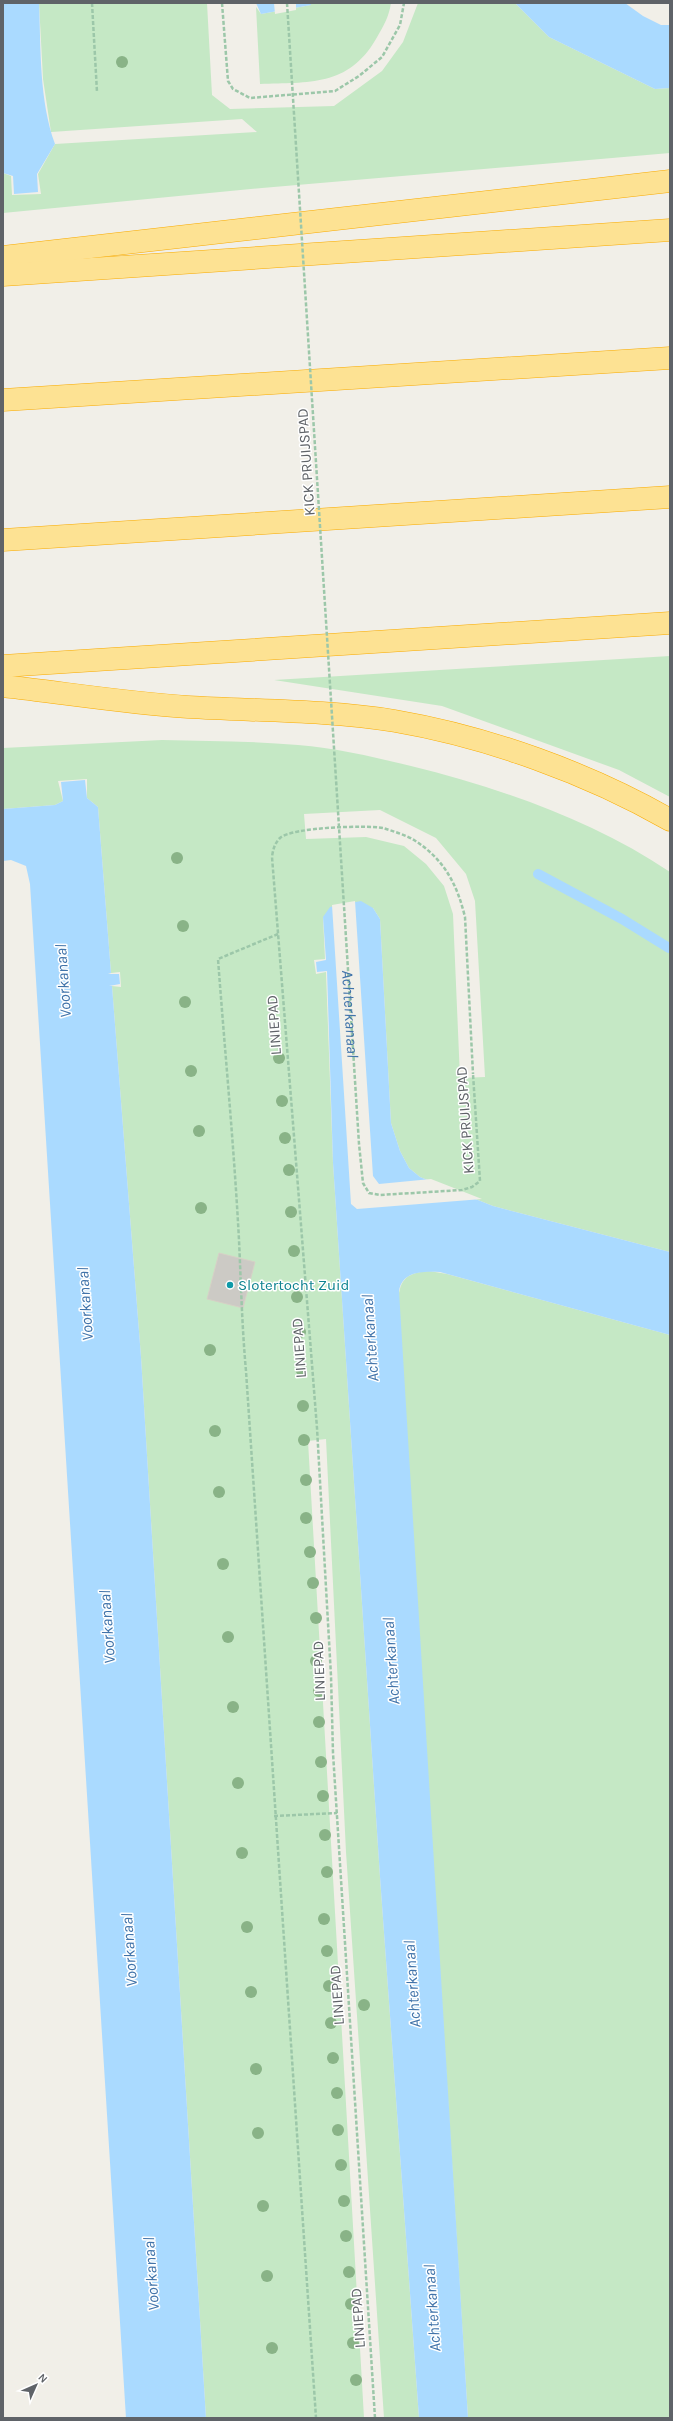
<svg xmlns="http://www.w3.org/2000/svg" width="673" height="2421" viewBox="0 0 673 2421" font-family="Karla,sans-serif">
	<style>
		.green { fill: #c5e8c5; fill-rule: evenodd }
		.water { fill: #aadaff }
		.pier { fill: #f1efe8 }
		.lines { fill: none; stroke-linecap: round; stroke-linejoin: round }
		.stream { stroke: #aadaff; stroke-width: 10 }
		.building { fill: #cccac5; stroke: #d6d1c6 }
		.highway-casing { stroke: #f9ab00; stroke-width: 23 }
		.path { stroke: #9cc7a9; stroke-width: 2.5; stroke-dasharray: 4 2; stroke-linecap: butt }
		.highway { stroke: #fde293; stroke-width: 22 }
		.path-bridge { stroke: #9cc7a9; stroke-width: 2.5; stroke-dasharray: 4 2; stroke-linecap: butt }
		.tree { fill: #89b387 }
		.culture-dot { fill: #0f9aa8; stroke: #fff; stroke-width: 1.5 }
		.labels { text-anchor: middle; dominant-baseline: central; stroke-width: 3; stroke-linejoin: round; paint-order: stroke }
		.street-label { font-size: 15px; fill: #5f6368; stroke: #fff }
		.culture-label { font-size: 15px; fill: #0d838f; stroke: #fff; text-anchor: start }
		.water-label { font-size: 16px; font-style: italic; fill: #4174aa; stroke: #fff }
	</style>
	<rect width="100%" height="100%" fill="#f1efe8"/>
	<g class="green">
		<polygon points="39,3 207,3 212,95 230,109 334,106 382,71 403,42 418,3 515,3 549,37 655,89 670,88 670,153 262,188 3,213 3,173 11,176 12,195 41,194 38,174 55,144 257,132 242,119 51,132 43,79"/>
		<path d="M311,3H391C389,17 383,27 376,39C348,87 309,82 260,84L256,7L261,14L311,5Z"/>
		<polygon points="670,656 670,797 619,770 442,706 274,680"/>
		<path d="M162,740C207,741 253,741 298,745C336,748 374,757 411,766C500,788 593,820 670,872V1252L493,1206L420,1177L409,1168L400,1151L391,1123L380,919L373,908L323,917L325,959L314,960L316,974L326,972L333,1163L380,1877L419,2418H384L346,1852L326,1439L308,1441L364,2418H206L141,1357L112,986L121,987L120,972L111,973L98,807L87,798V779L58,781L63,801L55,805L3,809V748ZM380,810L436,838L466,874L475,901L485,1077L460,1078L453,914L444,886L426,864L404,846L366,837L306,839L304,814Z"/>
		<path d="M429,1271L447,1274L670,1335V2418H468L398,1304C399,1281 404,1273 429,1271Z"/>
	</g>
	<g class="water">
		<path d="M3,3H39C41,49 39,100 55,144L37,174L38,192L14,194L13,176L3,173Z"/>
		<polygon points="256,3 311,3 311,5 261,14"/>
		<polygon points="515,3 625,3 643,16 661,25 670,25 670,88 655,89 549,37"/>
		<polygon points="85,780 87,798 98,807 111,973 108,974 119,974 120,984 109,986 112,986 141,1357 206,2418 126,2418 30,884 26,866 11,860 3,861 3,809 55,805 63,801 61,782"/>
		<path d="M361,901L373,908L380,919L391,1123L400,1151L409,1168L420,1177L493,1206L670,1252V1335L440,1272C423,1271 402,1271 399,1291L468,2418H419L380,1877L333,1163L327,971L317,972L316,962L326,960L323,917L330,907Z"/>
	</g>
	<g class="pier">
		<polygon points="274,3 296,3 296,10 275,14"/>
		<polygon points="355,901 373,1176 379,1184 431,1179 482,1199 357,1209 351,1204 332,905"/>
	</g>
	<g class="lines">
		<polyline class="stream" points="538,874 622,919 669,948"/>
	</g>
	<polygon class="building" points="219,1253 255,1262 243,1308 207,1299"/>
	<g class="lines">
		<defs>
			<g id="highway">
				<polyline points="3,257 670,181"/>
				<polyline points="3,275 670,230"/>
				<polyline points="3,400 670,358"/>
				<polyline points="3,540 670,497"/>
				<polyline points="3,666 670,623"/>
				<path d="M3,686C65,693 127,703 188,707C257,711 327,710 395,721C488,737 588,773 670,820"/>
			</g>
		</defs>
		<use href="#highway" class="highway-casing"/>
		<g class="path">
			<polyline points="92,3 97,92"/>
			<polyline points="222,3 228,81 233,89 250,98 335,91 359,76 382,57 400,25 404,3"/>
			<path d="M278,934L218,959C225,1053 234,1146 239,1240C241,1284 242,1327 246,1371L316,2418"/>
			<polyline points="274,1816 337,1813"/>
			<path d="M375,2418L333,1753L331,1676L317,1428L272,857C273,849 275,843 280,838C292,827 367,825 383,828C392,831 406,835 414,840C444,859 457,884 465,917L473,1074"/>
		</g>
		<use href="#highway" class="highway"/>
		<path class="path-bridge" id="s1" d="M287,3L359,1144L363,1183L369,1193L380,1195L462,1190L472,1187L480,1181L473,1074"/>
	</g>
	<g class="tree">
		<circle cx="122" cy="62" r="6"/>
		<circle cx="177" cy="858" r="6"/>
		<circle cx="183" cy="926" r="6"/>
		<circle cx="185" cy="1002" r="6"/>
		<circle cx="279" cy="1058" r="6"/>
		<circle cx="191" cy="1071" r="6"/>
		<circle cx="282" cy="1101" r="6"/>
		<circle cx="199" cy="1131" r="6"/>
		<circle cx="285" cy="1138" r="6"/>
		<circle cx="289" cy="1170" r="6"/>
		<circle cx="201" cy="1208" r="6"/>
		<circle cx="291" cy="1212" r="6"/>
		<circle cx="294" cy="1251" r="6"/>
		<circle cx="297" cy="1297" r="6"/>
		<circle cx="300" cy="1332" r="6"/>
		<circle cx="210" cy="1350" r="6"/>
		<circle cx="301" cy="1369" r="6"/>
		<circle cx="303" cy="1406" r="6"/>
		<circle cx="215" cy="1431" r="6"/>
		<circle cx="304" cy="1440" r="6"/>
		<circle cx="306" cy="1480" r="6"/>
		<circle cx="219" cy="1492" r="6"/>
		<circle cx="306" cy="1518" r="6"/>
		<circle cx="310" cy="1552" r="6"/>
		<circle cx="223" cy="1564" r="6"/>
		<circle cx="313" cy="1583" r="6"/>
		<circle cx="316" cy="1618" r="6"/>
		<circle cx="228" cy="1637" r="6"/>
		<circle cx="316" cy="1661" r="6"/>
		<circle cx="319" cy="1691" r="6"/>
		<circle cx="233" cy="1707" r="6"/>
		<circle cx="319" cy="1722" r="6"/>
		<circle cx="321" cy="1762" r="6"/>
		<circle cx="238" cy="1783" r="6"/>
		<circle cx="323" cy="1796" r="6"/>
		<circle cx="325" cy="1835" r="6"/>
		<circle cx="242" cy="1853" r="6"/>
		<circle cx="327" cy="1872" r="6"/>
		<circle cx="324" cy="1919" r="6"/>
		<circle cx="247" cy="1927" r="6"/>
		<circle cx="327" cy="1951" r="6"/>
		<circle cx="329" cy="1986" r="6"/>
		<circle cx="251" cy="1992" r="6"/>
		<circle cx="364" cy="2005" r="6"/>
		<circle cx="331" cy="2023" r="6"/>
		<circle cx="333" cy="2058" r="6"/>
		<circle cx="256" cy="2069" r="6"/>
		<circle cx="337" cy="2093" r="6"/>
		<circle cx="338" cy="2130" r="6"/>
		<circle cx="258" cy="2133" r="6"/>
		<circle cx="341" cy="2165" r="6"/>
		<circle cx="344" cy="2201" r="6"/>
		<circle cx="263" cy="2206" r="6"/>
		<circle cx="346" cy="2236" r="6"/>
		<circle cx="349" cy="2272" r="6"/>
		<circle cx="267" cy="2276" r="6"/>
		<circle cx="351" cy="2304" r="6"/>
		<circle cx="353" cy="2343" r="6"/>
		<circle cx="272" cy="2348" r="6"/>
		<circle cx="356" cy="2380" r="6"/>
	</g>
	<circle class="culture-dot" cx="230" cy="1285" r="4"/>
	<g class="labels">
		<g class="street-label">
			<text transform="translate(306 462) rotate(-94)">KICK PRUIJSPAD</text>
			<text transform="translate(274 1025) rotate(-94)">LINIEPAD</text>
			<text transform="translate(465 1120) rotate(-94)">KICK PRUIJSPAD</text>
			<text transform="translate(299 1348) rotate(-94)">LINIEPAD</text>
			<text transform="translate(319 1671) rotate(-92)">LINIEPAD</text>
			<text transform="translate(337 1995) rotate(-94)">LINIEPAD</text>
			<text transform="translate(358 2318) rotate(-94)">LINIEPAD</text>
		</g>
		<g class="culture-label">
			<text x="238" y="1285">Slotertocht Zuid</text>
		</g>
		<g class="water-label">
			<text transform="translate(63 981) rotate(-94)">Voorkanaal</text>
			<text stroke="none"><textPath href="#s1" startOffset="1013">Achterkanaal</textPath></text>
			<text transform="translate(85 1304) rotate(-94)">Voorkanaal</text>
			<text transform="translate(370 1338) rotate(-94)">Achterkanaal</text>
			<text transform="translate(107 1627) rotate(-94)">Voorkanaal</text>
			<text transform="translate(391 1661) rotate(-94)">Achterkanaal</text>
			<text transform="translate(129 1950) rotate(-94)">Voorkanaal</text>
			<text transform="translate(412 1984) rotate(-94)">Achterkanaal</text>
			<text transform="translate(151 2274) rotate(-94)">Voorkanaal</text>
			<text transform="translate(432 2308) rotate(-94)">Achterkanaal</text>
		</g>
	</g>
	<rect width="673" height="2421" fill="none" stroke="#5f6368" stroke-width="8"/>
	<g transform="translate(36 2385) rotate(45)" stroke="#ffffff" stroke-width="3" paint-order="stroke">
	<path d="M0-3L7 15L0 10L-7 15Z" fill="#5f6368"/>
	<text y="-6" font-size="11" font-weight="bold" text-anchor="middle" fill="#5f6368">N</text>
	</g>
</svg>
